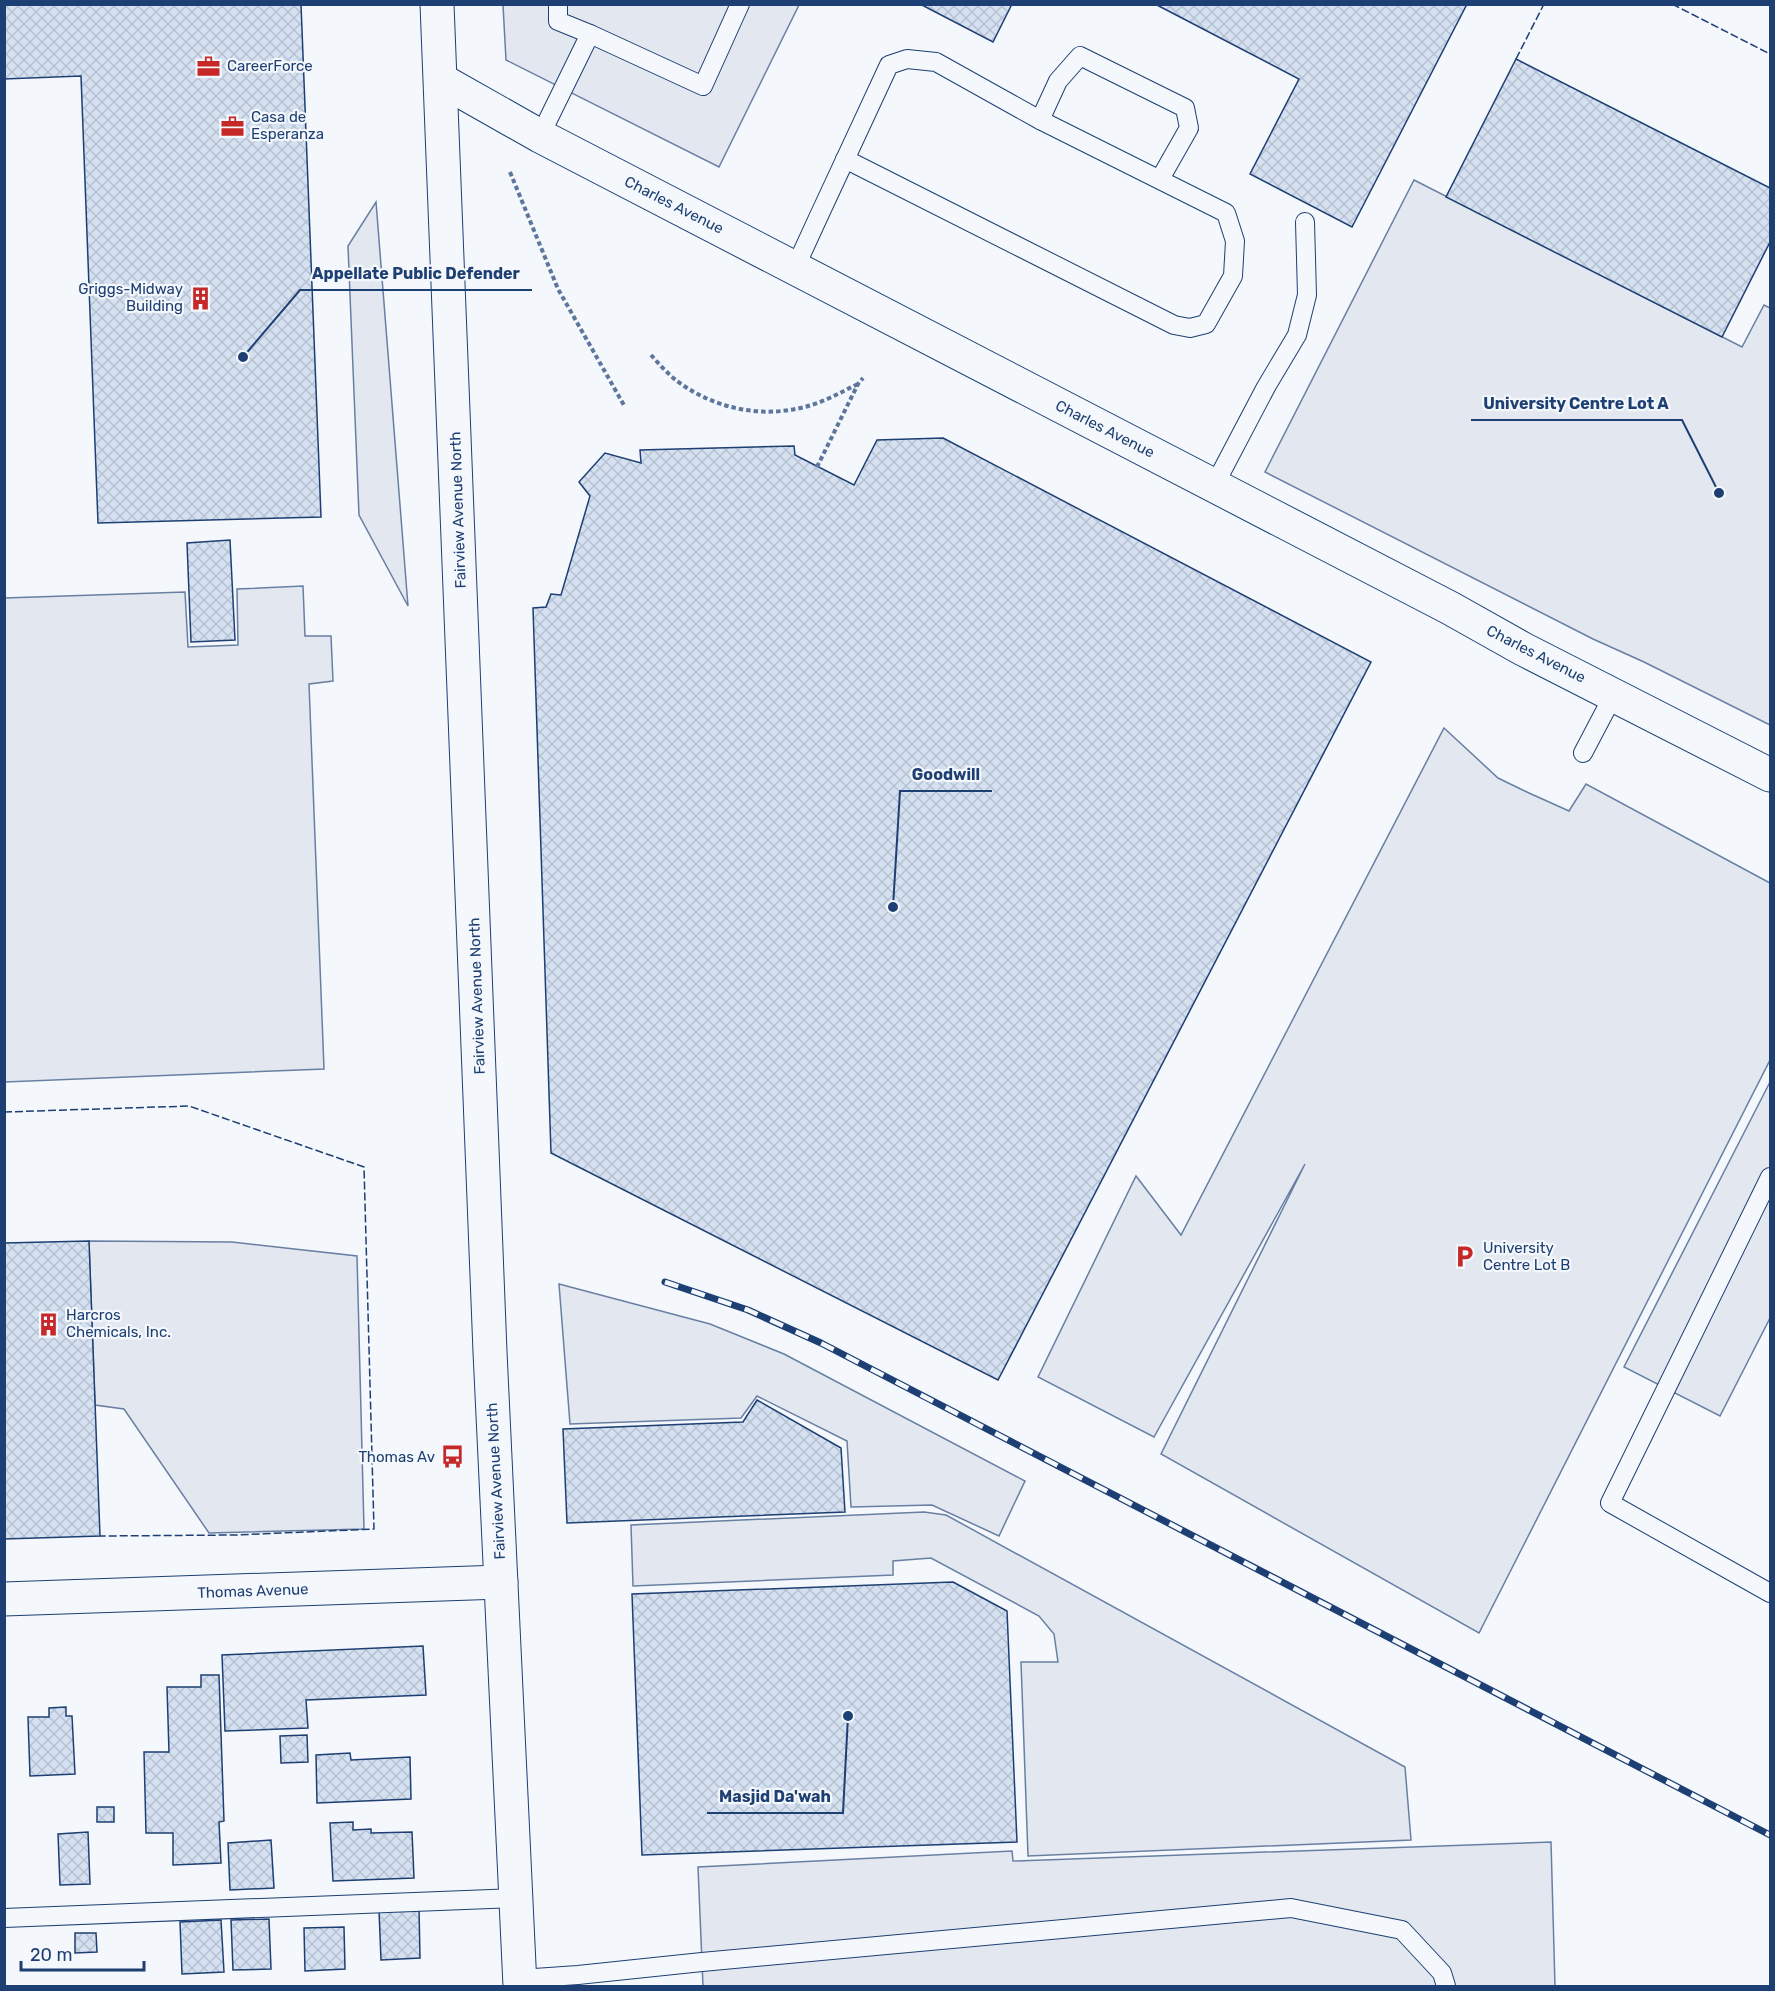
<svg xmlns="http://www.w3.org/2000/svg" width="1775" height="1991" viewBox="0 0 1775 1991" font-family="Rubik,sans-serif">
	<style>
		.parking { fill: #e3e8f0; stroke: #687fa3; stroke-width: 1.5 }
		.building { fill: url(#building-cross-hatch); stroke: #1d3f73; stroke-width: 1.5 }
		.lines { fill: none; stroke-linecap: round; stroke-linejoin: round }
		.lane-casing { stroke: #1d3f73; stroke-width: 20 }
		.street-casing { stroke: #1d3f73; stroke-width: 35 }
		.secondary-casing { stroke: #1d3f73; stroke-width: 35 }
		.path { stroke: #5e769c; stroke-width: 4; stroke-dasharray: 4.5 3; stroke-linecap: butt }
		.lane { stroke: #f4f7fb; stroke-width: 18 }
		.street { stroke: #f4f7fb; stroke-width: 33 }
		.secondary { stroke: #f4f7fb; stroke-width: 33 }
		.rail-casing { stroke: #1d3f73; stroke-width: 7 }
		.rail { stroke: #f4f7fb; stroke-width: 4.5; stroke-dasharray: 14; stroke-linecap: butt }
		.fence { stroke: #1d3f73; stroke-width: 1.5; stroke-dasharray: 8 3; stroke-linecap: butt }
		.labels { text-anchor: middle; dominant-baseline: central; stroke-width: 4.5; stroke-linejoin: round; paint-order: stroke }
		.poi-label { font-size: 15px; fill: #1d3f73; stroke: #f4f7fb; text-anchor: start }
		.street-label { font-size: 15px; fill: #1d3f73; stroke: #f4f7fb }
		.leader { fill: none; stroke: #1d3f73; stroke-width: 2 }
		.callout-dot { fill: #1d3f73; stroke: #f4f7fb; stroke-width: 2 }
		.callout-label { font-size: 16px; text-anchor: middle; font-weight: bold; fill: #1d3f73; stroke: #f4f7fb; stroke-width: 4.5; stroke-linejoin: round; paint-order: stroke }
	</style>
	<defs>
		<pattern id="building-cross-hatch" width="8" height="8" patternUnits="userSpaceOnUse" patternTransform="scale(1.5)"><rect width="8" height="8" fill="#d5e0f0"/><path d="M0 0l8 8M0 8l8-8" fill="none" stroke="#b6c1d1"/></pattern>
	</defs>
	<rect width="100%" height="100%" fill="#f4f7fb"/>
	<g class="parking">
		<polygon points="503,5 799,5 719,167 506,60"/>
		<polygon points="1414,180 1742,347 1764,305 1770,308 1770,725 1644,662 1593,639 1265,472"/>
		<polygon points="376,202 408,606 359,515 348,246"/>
		<polygon points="303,586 305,636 331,636 333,681 309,684 324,1069 5,1082 5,598 185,592 188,647 238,645 237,589"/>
		<polygon points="1444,728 1498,778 1529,793 1569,811 1586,784 1770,883 1770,1060 1479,1633 1161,1454 1305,1164 1154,1437 1038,1377 1136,1176 1181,1235"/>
		<polygon points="1770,1082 1770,1318 1720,1416 1624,1367"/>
		<polygon points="89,1241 232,1242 357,1256 364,1529 209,1533 124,1409 95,1405"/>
		<polygon points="559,1284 710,1324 784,1354 1025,1481 999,1536 932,1505 851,1507 847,1441 757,1396 741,1418 570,1424"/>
		<polygon points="924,1512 946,1515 1405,1767 1411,1840 1028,1856 1021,1662 1058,1662 1054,1634 1039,1616 931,1558 893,1561 893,1575 633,1586 631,1525"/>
		<polygon points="1551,1842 1555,1986 703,1986 698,1867 1012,1851 1013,1861"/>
	</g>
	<g class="building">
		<polygon points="4,4 301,4 321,517 98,523 81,76 4,79"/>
		<polygon points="920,4 1012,4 993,42"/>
		<polygon points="1155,4 1467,4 1352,227 1250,174 1299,79"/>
		<polygon points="1516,59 1770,188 1770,242 1722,337 1446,197"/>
		<polygon points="943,438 1371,662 998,1380 551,1153 533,608 546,607 551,594 561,595 590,496 579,482 605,453 641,463 640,450 794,446 795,455 854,485 877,440"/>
		<polygon points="230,540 235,640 191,642 187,543"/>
		<polygon points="89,1241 100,1536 4,1539 4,1243"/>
		<polygon points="757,1400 841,1448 845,1512 567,1523 563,1429 743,1422"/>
		<polygon points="953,1582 1007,1611 1017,1842 642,1855 632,1594"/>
		<polygon points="423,1646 426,1695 306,1700 308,1728 225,1731 222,1655"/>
		<polygon points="201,1675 219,1675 224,1821 219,1822 221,1863 173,1865 173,1833 146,1833 144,1752 169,1752 167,1687 201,1687"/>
		<polygon points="66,1707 66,1716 72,1716 75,1774 30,1776 28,1717 49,1717 49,1708"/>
		<polygon points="307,1735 308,1762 281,1763 280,1736"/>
		<polygon points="350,1753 351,1760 410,1757 411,1799 317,1803 316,1755"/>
		<rect x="97" y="1807" width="17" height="15"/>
		<polygon points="353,1822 353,1830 371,1829 371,1833 412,1832 414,1878 333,1881 330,1823"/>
		<polygon points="88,1832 90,1884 60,1885 58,1834"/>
		<polygon points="271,1840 274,1888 230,1890 228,1843"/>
		<polygon points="419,1908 420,1958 381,1960 379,1910"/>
		<polygon points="269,1919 271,1969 233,1970 231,1920"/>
		<polygon points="221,1920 224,1972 182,1974 180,1922"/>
		<polygon points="344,1927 345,1969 305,1971 304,1928"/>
		<polygon points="75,1933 96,1933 97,1952 75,1953"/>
	</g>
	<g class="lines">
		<defs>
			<g id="lane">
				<polyline points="558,4 558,21 590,34 703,86 740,4"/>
				<polyline points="1040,120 1058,81 1080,56 1185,108 1189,128 1160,179"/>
				<polyline points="540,136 590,34"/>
				<path d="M795,268C826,200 858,132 889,65L907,59L936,62L1040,120L1226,213L1235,241L1233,276L1206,324L1190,328L1174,325L845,159"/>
				<polyline points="1214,486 1266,387 1297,335 1307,295 1305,222"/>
				<polyline points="1583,753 1614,694"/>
				<polyline points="1770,1177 1610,1503 1770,1593"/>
				<polyline points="4,1918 514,1898"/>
				<polyline points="520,1979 578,1975 702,1962 1291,1908 1402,1930 1442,1973 1446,1986"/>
			</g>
			<polyline id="street" points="441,80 540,136 1450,608 1523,649 1770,775"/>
			<g id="secondary">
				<polyline points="437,4 490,1352 520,1986"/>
				<polyline points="4,1599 501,1582"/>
			</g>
		</defs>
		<use href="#lane" class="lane-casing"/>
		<use href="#street" class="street-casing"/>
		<use href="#secondary" class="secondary-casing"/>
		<g class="path">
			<polyline points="510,172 558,289 625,407"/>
			<path d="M651,355C659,364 668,374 677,381C720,413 776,421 825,400C837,395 847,389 858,384"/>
			<polyline points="817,467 858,384 863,378"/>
		</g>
		<use href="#lane" class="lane"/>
		<use href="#street" class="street"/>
		<use href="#secondary" class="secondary"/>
		<defs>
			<polyline id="rail" points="665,1282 748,1310 821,1343 1770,1835"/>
		</defs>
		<use href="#rail" class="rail-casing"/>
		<use href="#rail" class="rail"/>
		<g class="fence">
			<polyline points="1672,4 1770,54"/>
			<polyline points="1516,59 1544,4"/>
			<polyline points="4,1112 189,1106 364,1167 374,1529 235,1535 100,1536"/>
		</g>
	</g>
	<defs>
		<symbol id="office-bare" viewBox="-9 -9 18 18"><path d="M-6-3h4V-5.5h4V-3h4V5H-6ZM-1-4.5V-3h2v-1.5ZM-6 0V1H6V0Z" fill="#c62828" stroke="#f4f7fb" stroke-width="2.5" paint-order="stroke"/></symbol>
		<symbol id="building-bare" viewBox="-9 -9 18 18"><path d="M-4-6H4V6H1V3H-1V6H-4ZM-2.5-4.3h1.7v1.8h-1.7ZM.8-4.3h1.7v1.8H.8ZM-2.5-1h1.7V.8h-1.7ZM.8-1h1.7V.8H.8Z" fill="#c62828" stroke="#f4f7fb" stroke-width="2.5" paint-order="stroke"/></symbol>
		<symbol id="parking-bare" viewBox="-9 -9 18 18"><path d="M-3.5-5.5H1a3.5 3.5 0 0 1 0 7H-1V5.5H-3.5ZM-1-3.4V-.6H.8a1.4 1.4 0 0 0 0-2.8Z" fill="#c62828" stroke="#f4f7fb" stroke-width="2.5" paint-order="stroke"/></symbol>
		<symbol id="bus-bare" viewBox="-9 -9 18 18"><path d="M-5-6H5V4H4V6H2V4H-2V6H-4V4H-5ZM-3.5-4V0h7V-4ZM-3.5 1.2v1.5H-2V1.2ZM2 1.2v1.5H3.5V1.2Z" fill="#c62828" stroke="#f4f7fb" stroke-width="2.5" paint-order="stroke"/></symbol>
	</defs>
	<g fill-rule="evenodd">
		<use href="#office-bare" x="192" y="50" width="33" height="33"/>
		<use href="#office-bare" x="216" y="110" width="33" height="33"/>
		<use href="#building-bare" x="184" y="282" width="33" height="33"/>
		<use href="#parking-bare" x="1448" y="1240" width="33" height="33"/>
		<use href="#building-bare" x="32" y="1308" width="33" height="33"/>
		<use href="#bus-bare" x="436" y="1440" width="33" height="33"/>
	</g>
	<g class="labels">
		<g class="poi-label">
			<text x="227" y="66">CareerForce</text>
			<text x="251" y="117">Casa de<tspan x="251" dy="17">Esperanza</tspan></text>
			<text x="183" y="289" text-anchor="end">Griggs-Midway<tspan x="183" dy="17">Building</tspan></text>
			<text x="1483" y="1248">University<tspan x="1483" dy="17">Centre Lot B</tspan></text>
			<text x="66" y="1315">Harcros<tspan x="66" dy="17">Chemicals, Inc.</tspan></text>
			<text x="435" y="1457" text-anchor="end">Thomas Av</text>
		</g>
		<g class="street-label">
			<text transform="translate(674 205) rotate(27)">Charles Avenue</text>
			<text transform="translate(1105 429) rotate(27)">Charles Avenue</text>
			<text transform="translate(458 510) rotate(-92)">Fairview Avenue North</text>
			<text transform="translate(1536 654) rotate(27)">Charles Avenue</text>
			<text transform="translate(477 996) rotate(-92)">Fairview Avenue North</text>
			<text transform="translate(496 1481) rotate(-93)">Fairview Avenue North</text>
			<text transform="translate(253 1591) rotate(-2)">Thomas Avenue</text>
		</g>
	</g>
	<path class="leader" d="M243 357L300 290H532M1719 493L1682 420H1471M893 907L900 791H992M848 1716L843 1813H707"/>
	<g class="callout-dot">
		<circle cx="243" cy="357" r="6"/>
		<circle cx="1719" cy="493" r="6"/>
		<circle cx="893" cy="907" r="6"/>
		<circle cx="848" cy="1716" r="6"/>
	</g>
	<g class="callout-label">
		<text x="416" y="279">Appellate Public Defender</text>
		<text x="1576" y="409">University Centre Lot A</text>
		<text x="946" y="780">Goodwill</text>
		<text x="775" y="1802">Masjid Da'wah</text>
	</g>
	<rect width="1775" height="1991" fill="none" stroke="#1d3f73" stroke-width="12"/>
	<path d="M21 1961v9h123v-9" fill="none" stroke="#1d3f73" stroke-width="3"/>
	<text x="30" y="1961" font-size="18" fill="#1d3f73" stroke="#f4f7fb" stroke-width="4.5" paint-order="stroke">20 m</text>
</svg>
